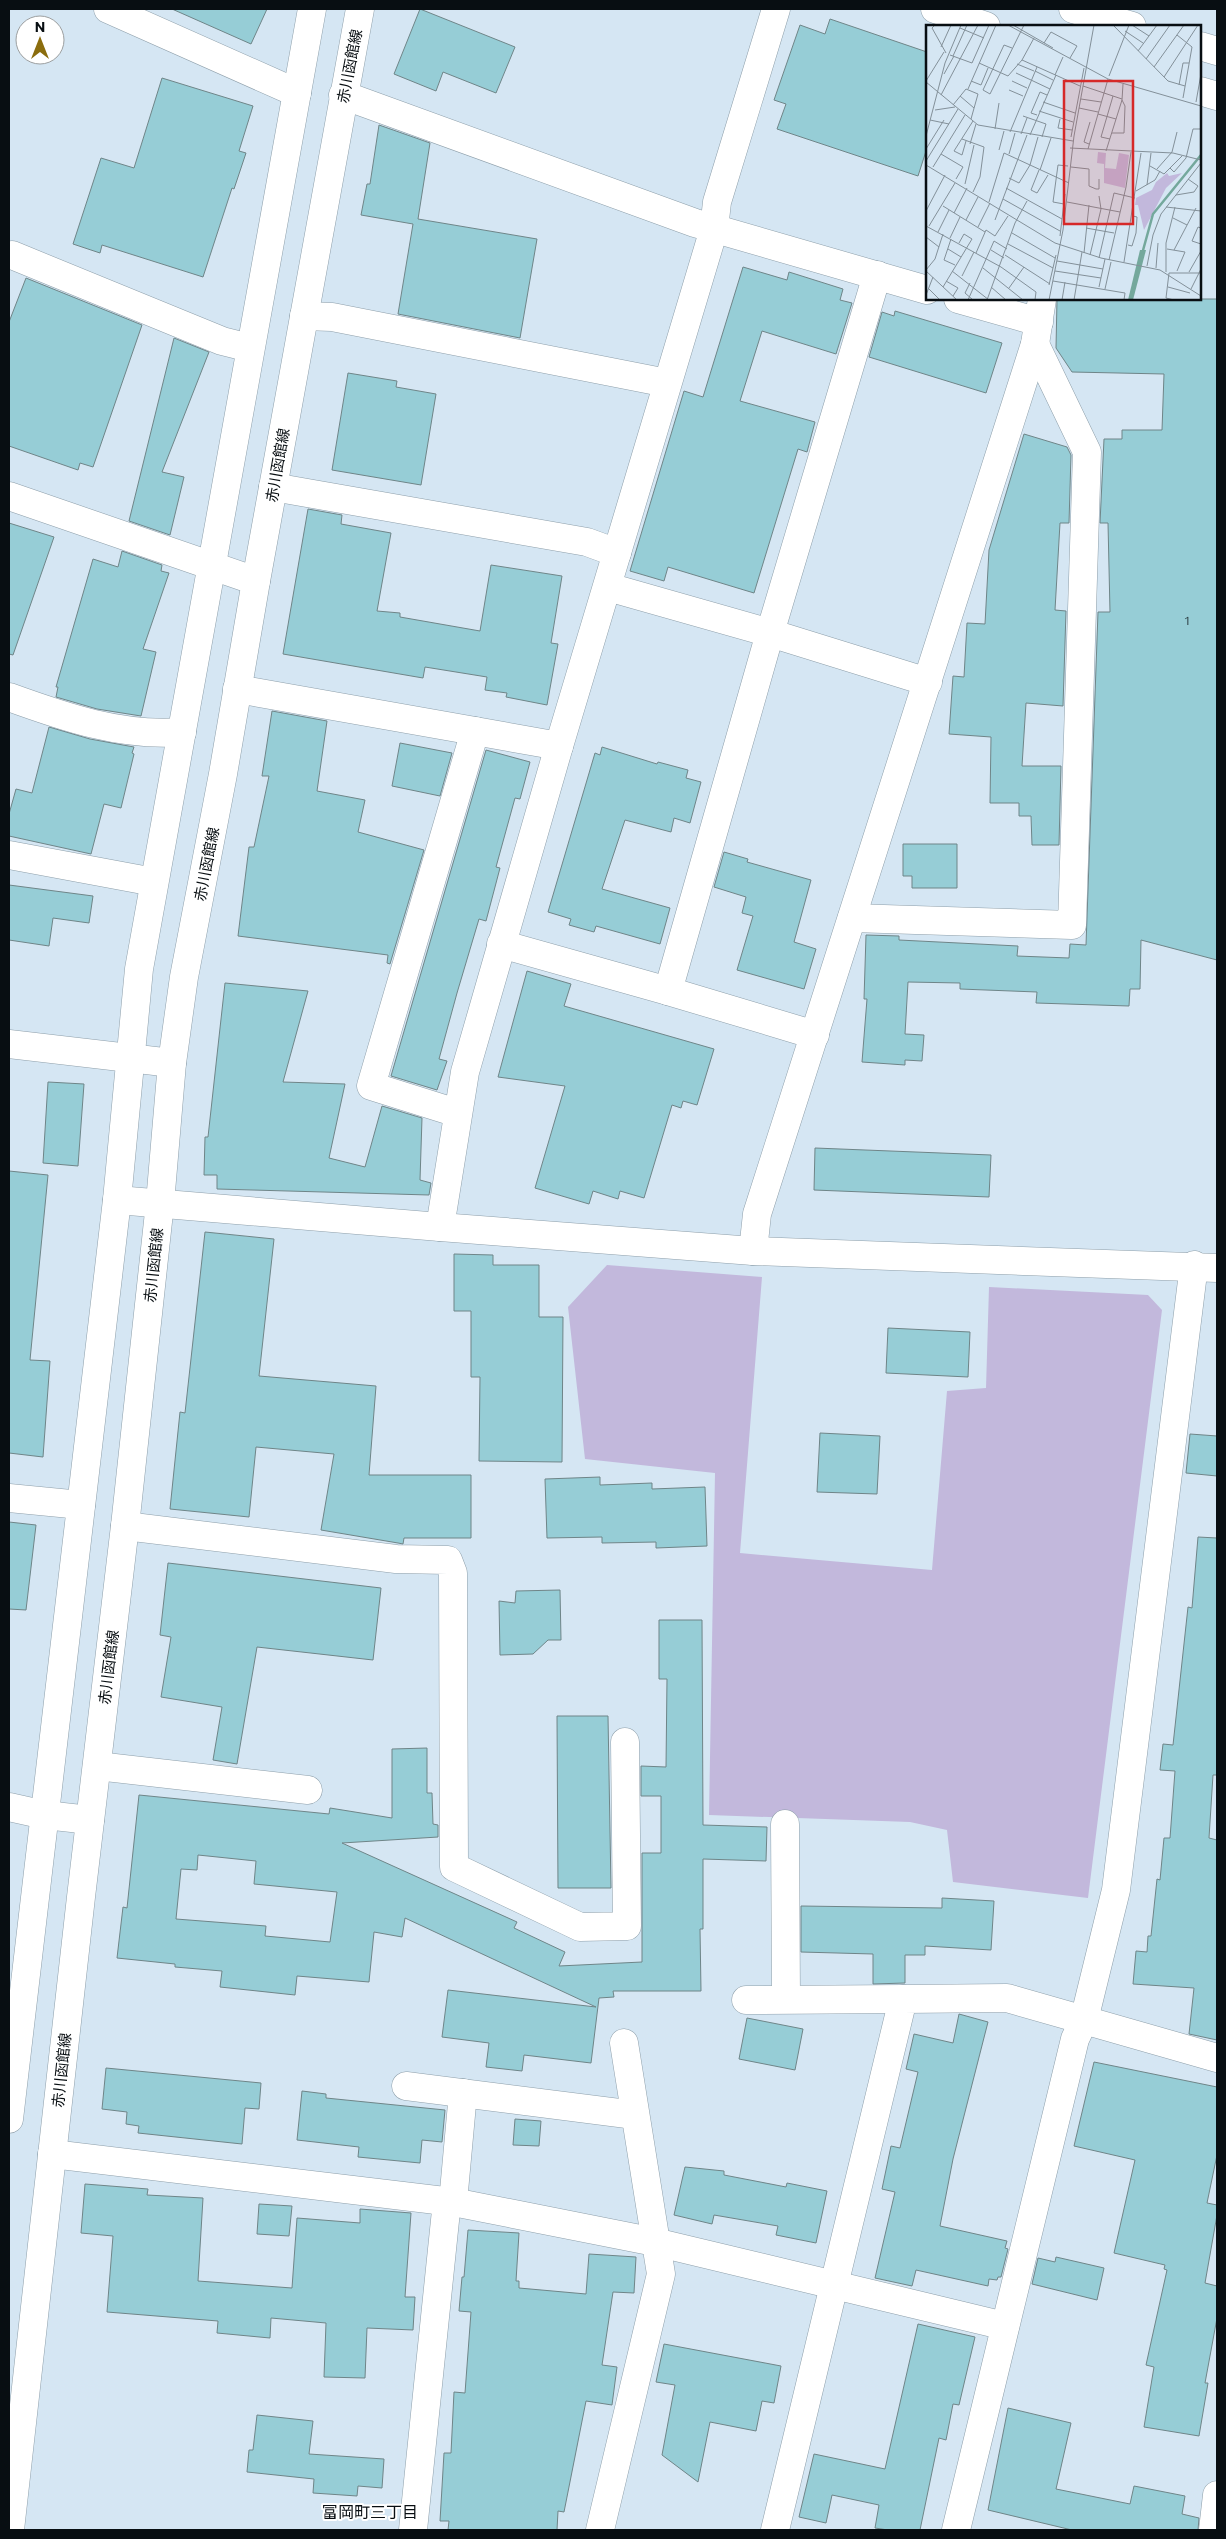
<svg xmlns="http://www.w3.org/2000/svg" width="1226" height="2539" viewBox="0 0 1226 2539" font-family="Commissioner,'Noto Sans JP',sans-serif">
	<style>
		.green { fill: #c2b8dc }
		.building { fill: #96cdd6; stroke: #6f8588; fill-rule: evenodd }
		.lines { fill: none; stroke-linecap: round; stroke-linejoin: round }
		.minor-casing { stroke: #8e9faa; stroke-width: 29 }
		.tertiary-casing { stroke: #8e9faa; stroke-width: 29 }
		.secondary-casing { stroke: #8e9faa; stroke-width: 29 }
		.primary-casing { stroke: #8e9faa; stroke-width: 29 }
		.minor { stroke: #fff; stroke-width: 28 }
		.tertiary { stroke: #fff; stroke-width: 28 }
		.secondary { stroke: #fff; stroke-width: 28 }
		.primary { stroke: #fff; stroke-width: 28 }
		.labels { text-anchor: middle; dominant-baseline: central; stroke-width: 4; stroke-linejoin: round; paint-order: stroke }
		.number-label { font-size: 12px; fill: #2c3e43 }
		.street-label { font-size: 15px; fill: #080e12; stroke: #fff }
		.neighbourhood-label { font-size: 16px; fill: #080e12; stroke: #fff }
		.inset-river { fill: none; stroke: #74a89c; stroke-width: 2.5 }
		.inset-road { fill: none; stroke: #839099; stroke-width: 1 }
		.view { fill: #d62828; fill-opacity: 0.15; stroke: #d62828; stroke-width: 2.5 }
		.inset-edge { fill: none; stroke: #080e12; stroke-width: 2.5 }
	</style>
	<rect width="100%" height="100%" fill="#d5e6f3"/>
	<polygon class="green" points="607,1265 762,1277 740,1553 932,1570 947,1391 986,1388 989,1287 1148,1295 1162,1310 1088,1898 953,1882 947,1830 910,1822 709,1815 715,1473 585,1459 568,1307"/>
	<g class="building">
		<polygon points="172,9 267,9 251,44"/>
		<polygon points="420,9 515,47 496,93 443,72 436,91 394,74"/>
		<polygon points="830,19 927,52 927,148 918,176 777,129 786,104 774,100 800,25 825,34"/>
		<polygon points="162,78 253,106 239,151 246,153 234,189 232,188 203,277 102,245 100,253 73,244 101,158 134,168"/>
		<polygon points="379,125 430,143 418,219 537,239 520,338 398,314 413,224 361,215 367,184 370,184"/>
		<polygon points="743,267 787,280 789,272 843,289 840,300 852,303 836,354 762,331 740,401 815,422 807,452 798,449 754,593 668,567 664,581 630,571 684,391 703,397"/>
		<polygon points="26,278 142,325 93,467 80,463 78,470 9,446 9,322"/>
		<polygon points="1057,299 1217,299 1217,960 1141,940 1140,989 1130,989 1129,1006 1036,1003 1037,992 960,989 960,983 908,982 905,1034 924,1035 922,1061 905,1060 905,1065 862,1062 867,999 864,999 866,935 899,936 899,940 1018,946 1017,956 1069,958 1070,944 1086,945 1098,612 1110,612 1108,523 1100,523 1104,439 1122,439 1122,430 1162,430 1164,374 1072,372 1056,348"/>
		<polygon points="895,311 1002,343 986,393 869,357 882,312 894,316"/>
		<polygon points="174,338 209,352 162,472 184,477 170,535 129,521"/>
		<polygon points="348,373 397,381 396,387 436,394 421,485 332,470"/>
		<polygon points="1024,434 1067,447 1071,455 1069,523 1060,523 1055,610 1066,611 1063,706 1026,703 1022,766 1061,766 1059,845 1032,845 1031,816 1019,816 1019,803 990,803 991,737 949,734 953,676 964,677 967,623 985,624 989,550"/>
		<polygon points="308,509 342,515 341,524 391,533 377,611 400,613 400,617 480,631 491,565 562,576 551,643 558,644 547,705 506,697 507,693 485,690 487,677 425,667 423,678 283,654"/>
		<polygon points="9,523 54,537 13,655 9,654"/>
		<polygon points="122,551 162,565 161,571 169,573 143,649 156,652 141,716 97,709 56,697 58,687 56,687 93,559 118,567"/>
		<polygon points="272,711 327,721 317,791 365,800 358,832 424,850 390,964 387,963 388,955 238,936 249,847 254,847 269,776 262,776"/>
		<polygon points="49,727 90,739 134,747 132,753 134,754 121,808 104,804 91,854 9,836 9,814 16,789 32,793"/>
		<polygon points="400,743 452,753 440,796 392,786"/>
		<polygon points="602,747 657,764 658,762 688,770 686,778 701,782 690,823 674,818 671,832 625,820 602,889 670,908 660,944 596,926 594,932 569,925 571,919 548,912 595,753 600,755"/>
		<polygon points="486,750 530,762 520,799 515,798 496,867 500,868 486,921 479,919 457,993 439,1059 447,1061 437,1090 391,1076"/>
		<polygon points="903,844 957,844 957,888 912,888 912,876 903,876"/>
		<polygon points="724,852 748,859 747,862 811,880 794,942 816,949 804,989 737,970 753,916 742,913 746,897 714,887"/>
		<polygon points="9,885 93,896 89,923 53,918 49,946 9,940"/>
		<polygon points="527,971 571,984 564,1006 714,1049 697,1105 683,1101 681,1108 672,1105 644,1198 620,1191 618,1199 593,1191 589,1204 535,1188 565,1086 498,1077"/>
		<polygon points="225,983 308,991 283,1082 345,1084 329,1158 365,1167 382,1106 422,1118 420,1180 431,1183 429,1195 217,1189 217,1175 204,1175 205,1137 208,1137"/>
		<polygon points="48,1082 84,1084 78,1166 43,1163"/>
		<polygon points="815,1148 991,1155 989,1197 814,1190"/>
		<polygon points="9,1171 48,1175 30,1360 50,1361 43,1457 9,1453"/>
		<polygon points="205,1232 274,1239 259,1376 376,1386 369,1475 471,1475 471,1538 404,1538 403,1544 398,1543 321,1530 334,1454 256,1447 249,1517 170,1509 180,1412 185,1413"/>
		<polygon points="454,1254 493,1255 493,1265 539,1265 539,1317 563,1317 562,1462 479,1461 480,1377 471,1377 471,1311 454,1311"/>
		<polygon points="888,1328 970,1332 968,1377 886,1373"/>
		<polygon points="820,1433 880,1436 877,1494 817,1492"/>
		<polygon points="1190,1434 1217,1436 1217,1476 1186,1473"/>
		<polygon points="600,1477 600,1485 652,1483 652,1489 705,1487 707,1546 656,1548 656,1542 602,1543 602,1537 547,1538 545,1479"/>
		<polygon points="9,1522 36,1525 26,1610 9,1609"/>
		<polygon points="1198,1537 1217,1538 1217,1775 1213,1775 1209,1838 1217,1840 1217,2040 1189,2034 1194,1988 1133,1984 1136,1951 1147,1952 1148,1936 1151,1936 1157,1879 1160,1880 1164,1838 1170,1838 1175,1771 1160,1770 1163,1744 1173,1745 1188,1607 1192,1608"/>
		<polygon points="168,1563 381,1588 373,1660 257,1647 237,1764 213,1760 222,1707 161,1697 171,1637 160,1635"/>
		<polygon points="560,1590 561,1640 548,1640 533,1654 500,1655 499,1601 515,1603 516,1591"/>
		<path d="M659,1620H702L703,1825L767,1827L766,1861L703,1859V1929H700L701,1991H613L614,1997L599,1998L591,2063L524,2055L522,2071L486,2067L489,2043L442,2037L448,1990L596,2007L405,1918L402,1937L374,1932L369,1982L297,1976L295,1995L220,1987L222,1971L175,1967V1964L117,1958L123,1907L127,1908L139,1795L329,1814L330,1808L392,1818V1749L427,1748V1793H432L433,1824L438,1825V1837L342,1843L517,1922L514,1928L565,1952L559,1966L642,1962V1853H661V1796H641V1766L666,1767L667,1679H659ZM198,1855L256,1861L254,1884L337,1892L330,1942L265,1936L266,1926L176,1919L181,1869L197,1870Z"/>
		<polygon points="557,1716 608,1716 611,1888 558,1888"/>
		<polygon points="942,1898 994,1901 991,1950 925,1946 925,1955 905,1955 905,1983 873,1984 873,1954 801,1952 801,1906 942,1908"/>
		<polygon points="959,2014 988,2022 953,2159 940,2226 1007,2241 1005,2248 1008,2249 1001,2277 998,2277 997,2280 989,2279 988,2286 916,2270 912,2286 875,2278 895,2192 882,2189 891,2146 900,2148 918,2072 906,2069 914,2034 953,2043"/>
		<polygon points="747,2018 803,2029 795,2070 739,2059"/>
		<polygon points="1094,2062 1217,2087 1217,2155 1207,2203 1217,2205 1217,2215 1205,2283 1217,2286 1217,2318 1205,2383 1208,2383 1199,2436 1144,2427 1154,2367 1146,2365 1167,2270 1164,2269 1165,2265 1114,2253 1135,2160 1074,2146"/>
		<polygon points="106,2068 261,2083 259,2109 245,2108 242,2144 138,2133 139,2126 126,2124 127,2112 102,2109"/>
		<polygon points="302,2091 326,2094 326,2098 445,2110 442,2142 422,2140 420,2163 358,2157 359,2147 297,2140"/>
		<polygon points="515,2119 541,2121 539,2146 513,2145"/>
		<polygon points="685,2167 724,2171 724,2175 786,2187 787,2183 827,2191 816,2243 776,2235 778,2226 714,2215 712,2224 674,2215"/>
		<polygon points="85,2184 148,2189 147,2195 203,2198 198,2281 292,2288 297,2218 360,2223 360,2209 411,2213 405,2297 415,2297 413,2330 367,2328 365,2378 324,2377 326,2323 271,2318 270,2338 217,2333 218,2321 107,2312 113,2236 81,2233"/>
		<polygon points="259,2204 292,2206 289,2236 257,2234"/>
		<polygon points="468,2230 519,2233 516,2281 519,2281 519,2288 586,2294 589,2254 636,2257 634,2293 613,2292 602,2365 617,2367 612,2405 586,2401 564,2512 558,2511 557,2530 448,2530 449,2521 440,2521 444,2453 451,2453 454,2392 465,2393 471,2312 459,2311 462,2277 464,2277"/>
		<polygon points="1056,2257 1104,2268 1097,2300 1032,2284 1038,2258 1055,2262"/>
		<polygon points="918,2324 975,2337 959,2405 953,2404 946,2440 939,2438 920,2530 888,2530 875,2528 879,2505 832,2495 826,2523 799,2517 814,2454 885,2469"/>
		<polygon points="664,2344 781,2366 774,2403 762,2401 756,2431 710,2422 698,2482 662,2455 675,2385 656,2382"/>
		<polygon points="1008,2408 1071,2423 1056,2489 1130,2504 1134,2486 1185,2496 1182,2514 1199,2518 1198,2530 1072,2530 988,2510"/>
		<polygon points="257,2415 313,2421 309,2454 384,2459 382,2488 358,2486 357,2496 313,2493 314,2479 247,2472 249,2450 253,2450"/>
	</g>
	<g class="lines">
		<defs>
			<g id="minor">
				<polyline points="343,95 695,223 927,290"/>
				<polyline points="12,255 222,341 250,348"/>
				<polyline points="958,299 1039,322"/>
				<polyline points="304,316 332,317 667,383"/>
				<polyline points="273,487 587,542 617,553"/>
				<polyline points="9,496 256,581"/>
				<polyline points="608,587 770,633 928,682"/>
				<polyline points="237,689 559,746"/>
				<path d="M9,697C64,717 122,737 182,732"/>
				<polyline points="9,855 154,882"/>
				<polyline points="852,918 1072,925 1087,452 1035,344"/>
				<polyline points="501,944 668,991"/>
				<polyline points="815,1035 668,991 770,633 877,275"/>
				<polyline points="457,1113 371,1086 475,731"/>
				<polyline points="117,1200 440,1227 753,1251 1217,1268"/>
				<polyline points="440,1227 465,1072 559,746 714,229 717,202 776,9"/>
				<polyline points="753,1251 757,1214 1035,344 1042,299"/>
				<polyline points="9,1498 81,1505"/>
				<polyline points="125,1526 396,1559 448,1560 453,1573 454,1867 580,1927 627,1926 625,1742"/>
				<polyline points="97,1766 308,1790"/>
				<polyline points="9,1807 45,1815 90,1820"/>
				<polyline points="785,1824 786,1999"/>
				<polyline points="746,2000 903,1999"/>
				<polyline points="406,2086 635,2115"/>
				<polyline points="52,2154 453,2202 655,2242 1005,2326"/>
				<polyline points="453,2202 463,2093"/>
				<polyline points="413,2530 447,2201"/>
				<polyline points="600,2530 661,2274 624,2043"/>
				<polyline points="775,2530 903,1999 1007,1998 1217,2058"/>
				<polyline points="956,2530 1075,2039 1084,2020 1116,1890 1194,1265"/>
				<polyline points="1213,2530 1217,2495"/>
			</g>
			<g id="tertiary">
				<polyline points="108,9 297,93"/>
				<polyline points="9,1044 172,1063"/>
			</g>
			<g id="secondary">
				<polyline points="9,2119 117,1200 139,969 312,9"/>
				<polyline points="10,2530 81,1897 125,1526 160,1203 172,1063 184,977 223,774 256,581 360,9"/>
			</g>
			<g id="primary">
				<polyline points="935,9 986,26"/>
				<polyline points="1073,9 1132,26"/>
				<polyline points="1200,46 1217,51"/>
				<polyline points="1200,91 1217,96"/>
			</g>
		</defs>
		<use href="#minor" class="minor-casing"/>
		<use href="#tertiary" class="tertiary-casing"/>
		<use href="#secondary" class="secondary-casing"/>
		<use href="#primary" class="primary-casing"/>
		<use href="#minor" class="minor"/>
		<use href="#tertiary" class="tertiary"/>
		<use href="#secondary" class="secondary"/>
		<use href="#primary" class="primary"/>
	</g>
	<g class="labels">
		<g class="number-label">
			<text x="1187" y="620">1</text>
		</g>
		<g class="street-label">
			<text transform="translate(349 66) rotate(-79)">赤川函館線</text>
			<text transform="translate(277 465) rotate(-80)">赤川函館線</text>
			<text transform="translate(206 864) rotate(-79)">赤川函館線</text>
			<text transform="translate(153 1265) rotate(-84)">赤川函館線</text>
			<text transform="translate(108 1667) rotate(-83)">赤川函館線</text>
			<text transform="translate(61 2070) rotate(-84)">赤川函館線</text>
		</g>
		<g class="neighbourhood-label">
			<text x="370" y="2511">富岡町三丁目</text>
		</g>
	</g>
	<g transform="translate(926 25)">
		<rect width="275" height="275" fill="#d5e6f3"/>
		<path d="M172,127L180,128L179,143L190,144L193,128L203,130L199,163L178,158V139L171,138ZM241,148L243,151L256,148L240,163L218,205L212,180H209L210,173L226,165L230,157Z" fill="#c2b8dc"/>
		<path d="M214,225H220L207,275H202Z" fill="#74a89c"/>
		<path class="inset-river" d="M216,229L227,189L275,130"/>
		<path class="inset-road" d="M9,0L6,3L20,28M82,0L182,54L275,81M87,0L127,23M187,0L242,56L259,61M206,0L223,11M34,3L58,13M199,6L217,18M251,10L266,22L257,73M108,13L96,35L154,61M118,18L125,7L151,21L144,33M15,22L25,0M86,23L78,20L57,65L64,69L98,0M212,26L231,0M24,30L46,38L63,0M27,31L41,0M220,34L244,0M53,38L82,51L96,35M91,39L108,46M228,42L258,0M109,46L127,55M90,48L105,55M18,49L28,31M129,50L137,32M183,51L203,0M238,52L272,0M105,55L124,64M0,56L18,27M45,56L55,60L62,43M86,56L101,63M0,57L52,100L147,116M253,60L257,38H263M157,61L196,74M42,64L70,0M83,65L97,71M15,70L52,0M34,71L48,83M155,74L175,77M117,77L149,88M270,77L275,49M27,80L40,64L52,69L45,94M153,83L172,87M9,85L29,82M113,86L147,97M172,89L190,94M111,90L105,88L114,67L121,70M97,91L120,99L116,112M134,94L132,103L146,105M4,95L23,99M69,104L73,78M84,107L111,42M186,108H198L199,81L196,75M95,109L101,93M104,110L130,50M0,111L19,38L35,0M145,112L158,43M36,114L58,122L54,152L47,167M184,114L175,112L187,71M40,116L36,130L28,126L47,96M44,119L50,99M163,119L158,117L164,97M144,123L247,128L275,135M0,124L18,95M162,124L182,54M73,125L78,106M180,126L196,75L197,59M15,129L37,142L30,154M83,129L89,108M0,136L32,84M0,140L129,218L175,233L234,245L275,271M224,141L238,149L256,131M7,142L39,90M145,142L163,144V161L170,164H173V154M244,143L248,147L260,133L267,104H275M231,144L246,127L251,107M113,145L105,165L111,168L122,150M114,145L125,113M83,153L93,158L104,140L112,112M39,159L48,120M221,160L225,128M80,163L136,194M210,166L229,155L234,146M250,170L268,167L272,161L262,154M77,174L134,206M63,177L78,128L143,158M141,177L194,187M138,179L127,177L132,140L142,141M17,181L59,207M240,182L275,186M0,186L19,150M28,188L41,163M247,193L261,200M40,195L52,172M69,195L101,110M0,201L75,242L110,267L109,275M3,201L29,158M52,202L64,178M160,203L188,208M275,203L272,202L266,216L275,219M12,207L23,185M86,208L129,233M134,211L139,169M0,212L13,222M24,213L34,192M25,214L18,235L29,240M82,219L127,243M202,220L206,221L210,208L211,192L207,191M22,224L35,232M241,224L259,227L251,246M65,225L78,233M248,225L270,183M50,228L60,205L69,211L82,191M158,228L163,180M79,230L124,259M164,230L175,184L173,171M173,233L188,168L209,173M183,235L200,162L205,127M131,236L177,244M198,237L215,128M221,241L227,210L235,189L275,138M57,243L97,275M230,243L232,218M0,245L9,234L17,209M0,246L31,275M26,246L63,275M129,246L175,253M240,247V218L249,182M263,247L275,226M36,251L48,227M20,256L32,263L27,271M127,256L199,268L198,275M44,258L39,268L47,275M123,260L130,230M17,262L46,214L38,209L33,218M65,262L80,275M173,262L179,234M242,262L264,268M83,263L98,242M3,264L14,275M179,264L185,237M265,264L275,244M0,270L7,252M42,275L68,216L81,224M61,275L89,198L101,176M123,275L137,205L148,111L168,0M136,275L139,257M148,275L156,227M248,275L240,273L243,248H275"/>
		<path class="view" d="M138,56H207V199H138Z"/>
		<rect width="275" height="275" class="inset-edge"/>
	</g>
	<rect width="1226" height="2539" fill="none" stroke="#080e12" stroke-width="20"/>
	<g transform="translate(40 40)"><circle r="24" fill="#ffffff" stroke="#9c9fa0"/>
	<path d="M0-4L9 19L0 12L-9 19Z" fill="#8b6d0e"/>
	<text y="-8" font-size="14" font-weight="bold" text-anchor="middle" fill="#080e12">N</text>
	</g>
</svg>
